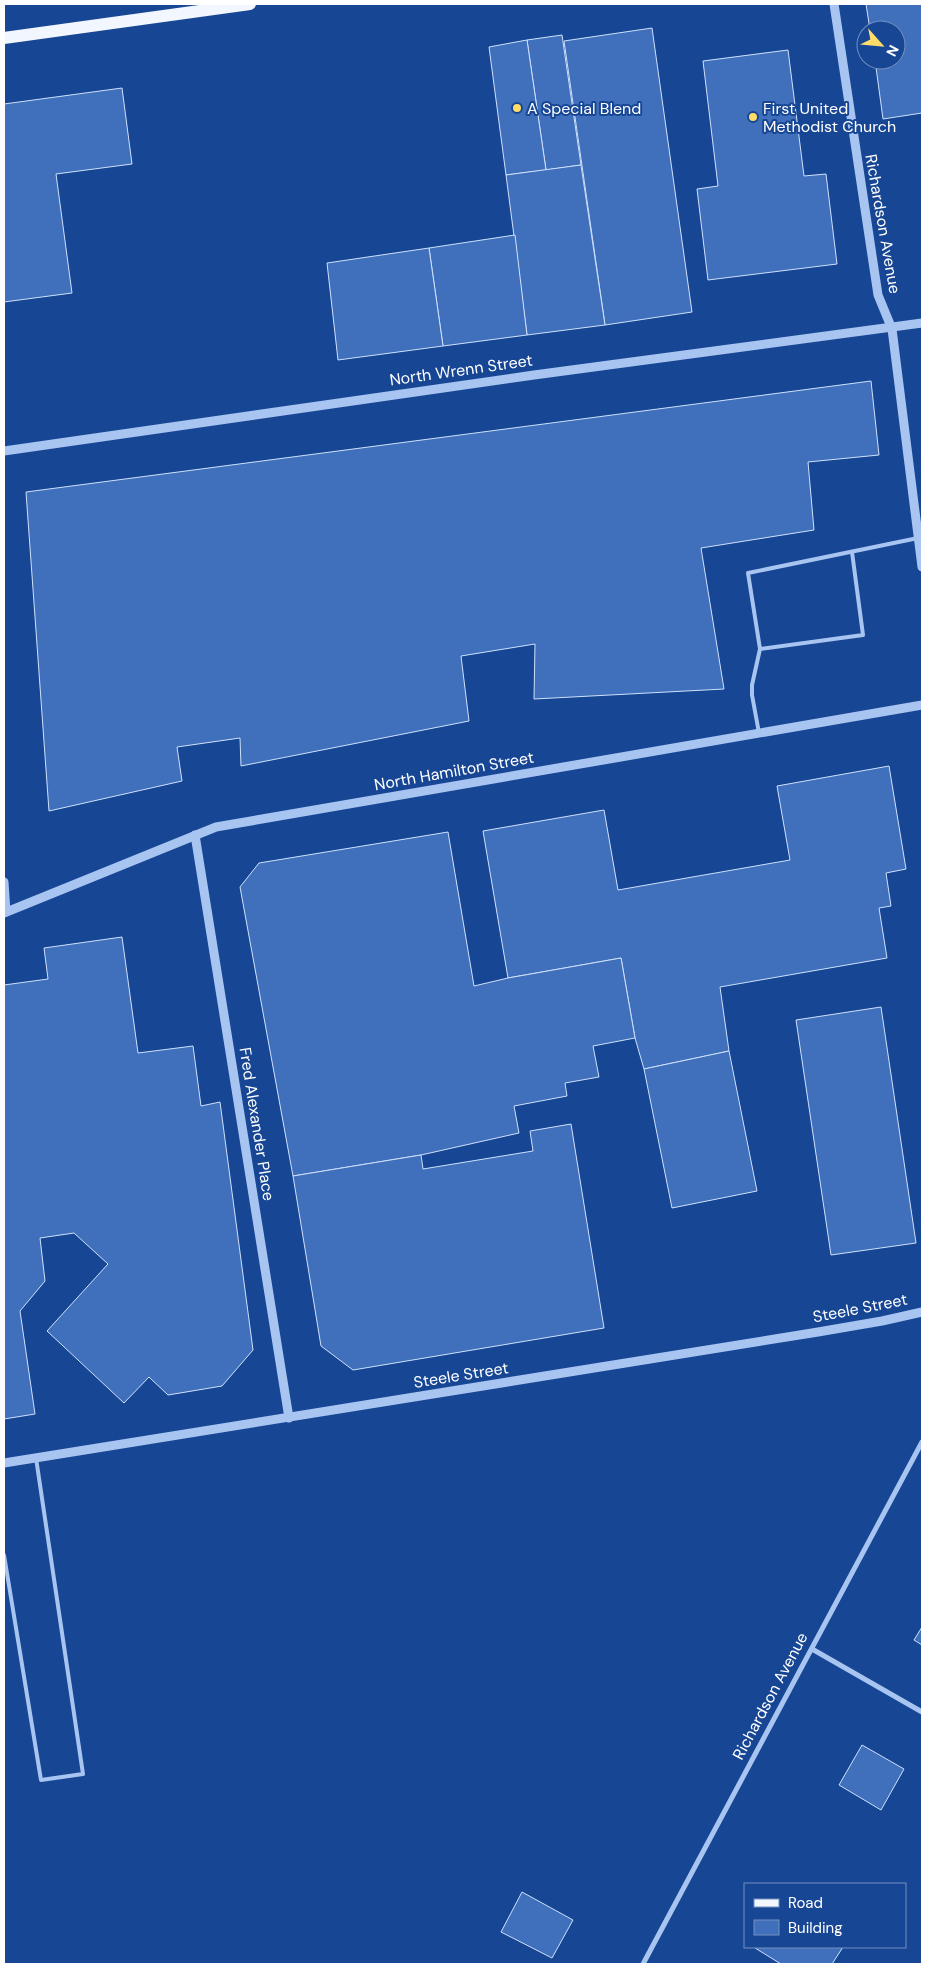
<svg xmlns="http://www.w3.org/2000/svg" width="926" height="1968" viewBox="0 0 926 1968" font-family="'DM Sans',sans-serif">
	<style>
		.building { fill: #4070bc; stroke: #cfe1fc }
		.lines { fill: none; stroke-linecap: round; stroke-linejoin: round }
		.service { stroke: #a8c4f1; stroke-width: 4 }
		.minor { stroke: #a8c4f1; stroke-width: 5 }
		.tertiary { stroke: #a8c4f1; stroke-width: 9 }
		.primary { stroke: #f2f6ff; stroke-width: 12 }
		.poi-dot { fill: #ffdd68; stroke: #174694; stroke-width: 2 }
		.labels { text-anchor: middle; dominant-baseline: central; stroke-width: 4; stroke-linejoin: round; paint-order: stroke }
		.poi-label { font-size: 16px; fill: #fff; stroke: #174694; text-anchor: start }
		.street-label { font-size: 16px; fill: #fff; stroke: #174694 }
	</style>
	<rect width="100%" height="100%" fill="#174694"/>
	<g class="building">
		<polygon points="866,4 922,4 922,113 883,119 875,60 896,60 896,30 870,30"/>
		<polygon points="652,28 692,312 605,325 564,41"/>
		<polygon points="562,35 581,165 546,170 527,40"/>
		<polygon points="527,40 546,170 506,175 489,47"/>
		<polygon points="788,50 804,176 826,174 837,264 708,280 697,189 718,186 703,61"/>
		<polygon points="122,88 132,164 56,174 72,293 4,302 4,104"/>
		<polygon points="581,165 605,325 527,335 506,175"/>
		<polygon points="515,235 527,335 443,346 429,248"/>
		<polygon points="429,248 443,346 338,360 327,263"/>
		<polygon points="871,381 879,455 808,462 814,530 701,548 724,689 534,699 535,644 461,656 469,721 241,766 240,738 177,747 182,781 49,811 26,492"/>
		<polygon points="889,766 906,869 886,873 891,906 879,908 887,958 720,987 729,1051 644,1069 635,1038 621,958 508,978 483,831 604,810 618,890 790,860 777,786"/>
		<polygon points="448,832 474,986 508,978 621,958 635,1038 593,1046 599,1077 565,1083 567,1096 514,1106 519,1133 421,1155 293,1176 240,887 259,863"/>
		<polygon points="122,937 138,1053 193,1046 201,1106 220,1102 253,1350 222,1386 168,1395 149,1377 124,1403 47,1331 108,1264 74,1233 40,1238 45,1281 20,1311 35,1414 4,1419 4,985 48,979 44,948"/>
		<polygon points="881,1007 916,1243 831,1255 796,1020"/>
		<polygon points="729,1051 757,1191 672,1208 644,1069"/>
		<polygon points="571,1124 604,1328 353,1370 321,1346 293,1176 421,1155 423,1169 533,1151 530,1131"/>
		<polygon points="922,1627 922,1645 914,1640"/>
		<polygon points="862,1745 904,1769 881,1810 839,1785"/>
		<polygon points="522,1892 573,1920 552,1958 501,1932"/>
		<polygon points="756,1947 843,1947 832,1964 781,1964 755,1948"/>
	</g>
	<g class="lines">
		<g class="service">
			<polyline points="852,552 863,635 760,649 748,573 918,538"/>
			<polyline points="759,733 752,695 752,685 760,649"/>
			<polyline points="4,1555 41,1780 83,1774 36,1458"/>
		</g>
		<g class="minor">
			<polyline points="812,1649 922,1712"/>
			<polyline points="643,1964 922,1442"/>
		</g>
		<g class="tertiary">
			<polyline points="834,4 878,295 892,329 922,567"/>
			<polyline points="4,451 534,375 922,323"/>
			<polyline points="195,835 289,1418"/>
			<polyline points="4,882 6,912"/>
			<polyline points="4,913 216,827 922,705"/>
			<polyline points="4,1463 818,1332 882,1321 922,1312"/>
		</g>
		<polyline class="primary" points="4,38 250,4"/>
	</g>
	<g class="poi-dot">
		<circle cx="517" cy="108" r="5"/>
		<circle cx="753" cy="117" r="5"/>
	</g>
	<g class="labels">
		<g class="poi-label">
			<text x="527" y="108">A Special Blend</text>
			<text x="763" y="108">First United<tspan x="763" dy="18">Methodist Church</tspan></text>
		</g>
		<g class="street-label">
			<text transform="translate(883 224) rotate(80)">Richardson Avenue</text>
			<text transform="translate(461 370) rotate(-8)">North Wrenn Street</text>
			<text transform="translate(454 771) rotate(-10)">North Hamilton Street</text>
			<text transform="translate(257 1124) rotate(81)">Fred Alexander Place</text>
			<text transform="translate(860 1308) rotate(-11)">Steele Street</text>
			<text transform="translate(461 1375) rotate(-9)">Steele Street</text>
			<text transform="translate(770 1696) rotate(-62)">Richardson Avenue</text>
		</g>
	</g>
	<rect width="926" height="1968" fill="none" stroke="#ffffff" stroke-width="10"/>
	<rect x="744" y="1883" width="162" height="65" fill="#174694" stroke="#7490bf"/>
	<rect x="754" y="1899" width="25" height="8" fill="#f2f6ff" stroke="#7490bf"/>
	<text x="788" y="1908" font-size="15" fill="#ffffff">Road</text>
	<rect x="754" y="1920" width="25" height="15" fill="#4070bc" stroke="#7490bf"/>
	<text x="788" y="1933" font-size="15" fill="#ffffff">Building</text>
	<g transform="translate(881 45) rotate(117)"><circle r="24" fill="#174694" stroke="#7490bf"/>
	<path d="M0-4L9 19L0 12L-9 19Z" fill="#ffdd68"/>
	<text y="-8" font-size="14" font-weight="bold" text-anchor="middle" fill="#ffffff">N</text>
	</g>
</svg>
